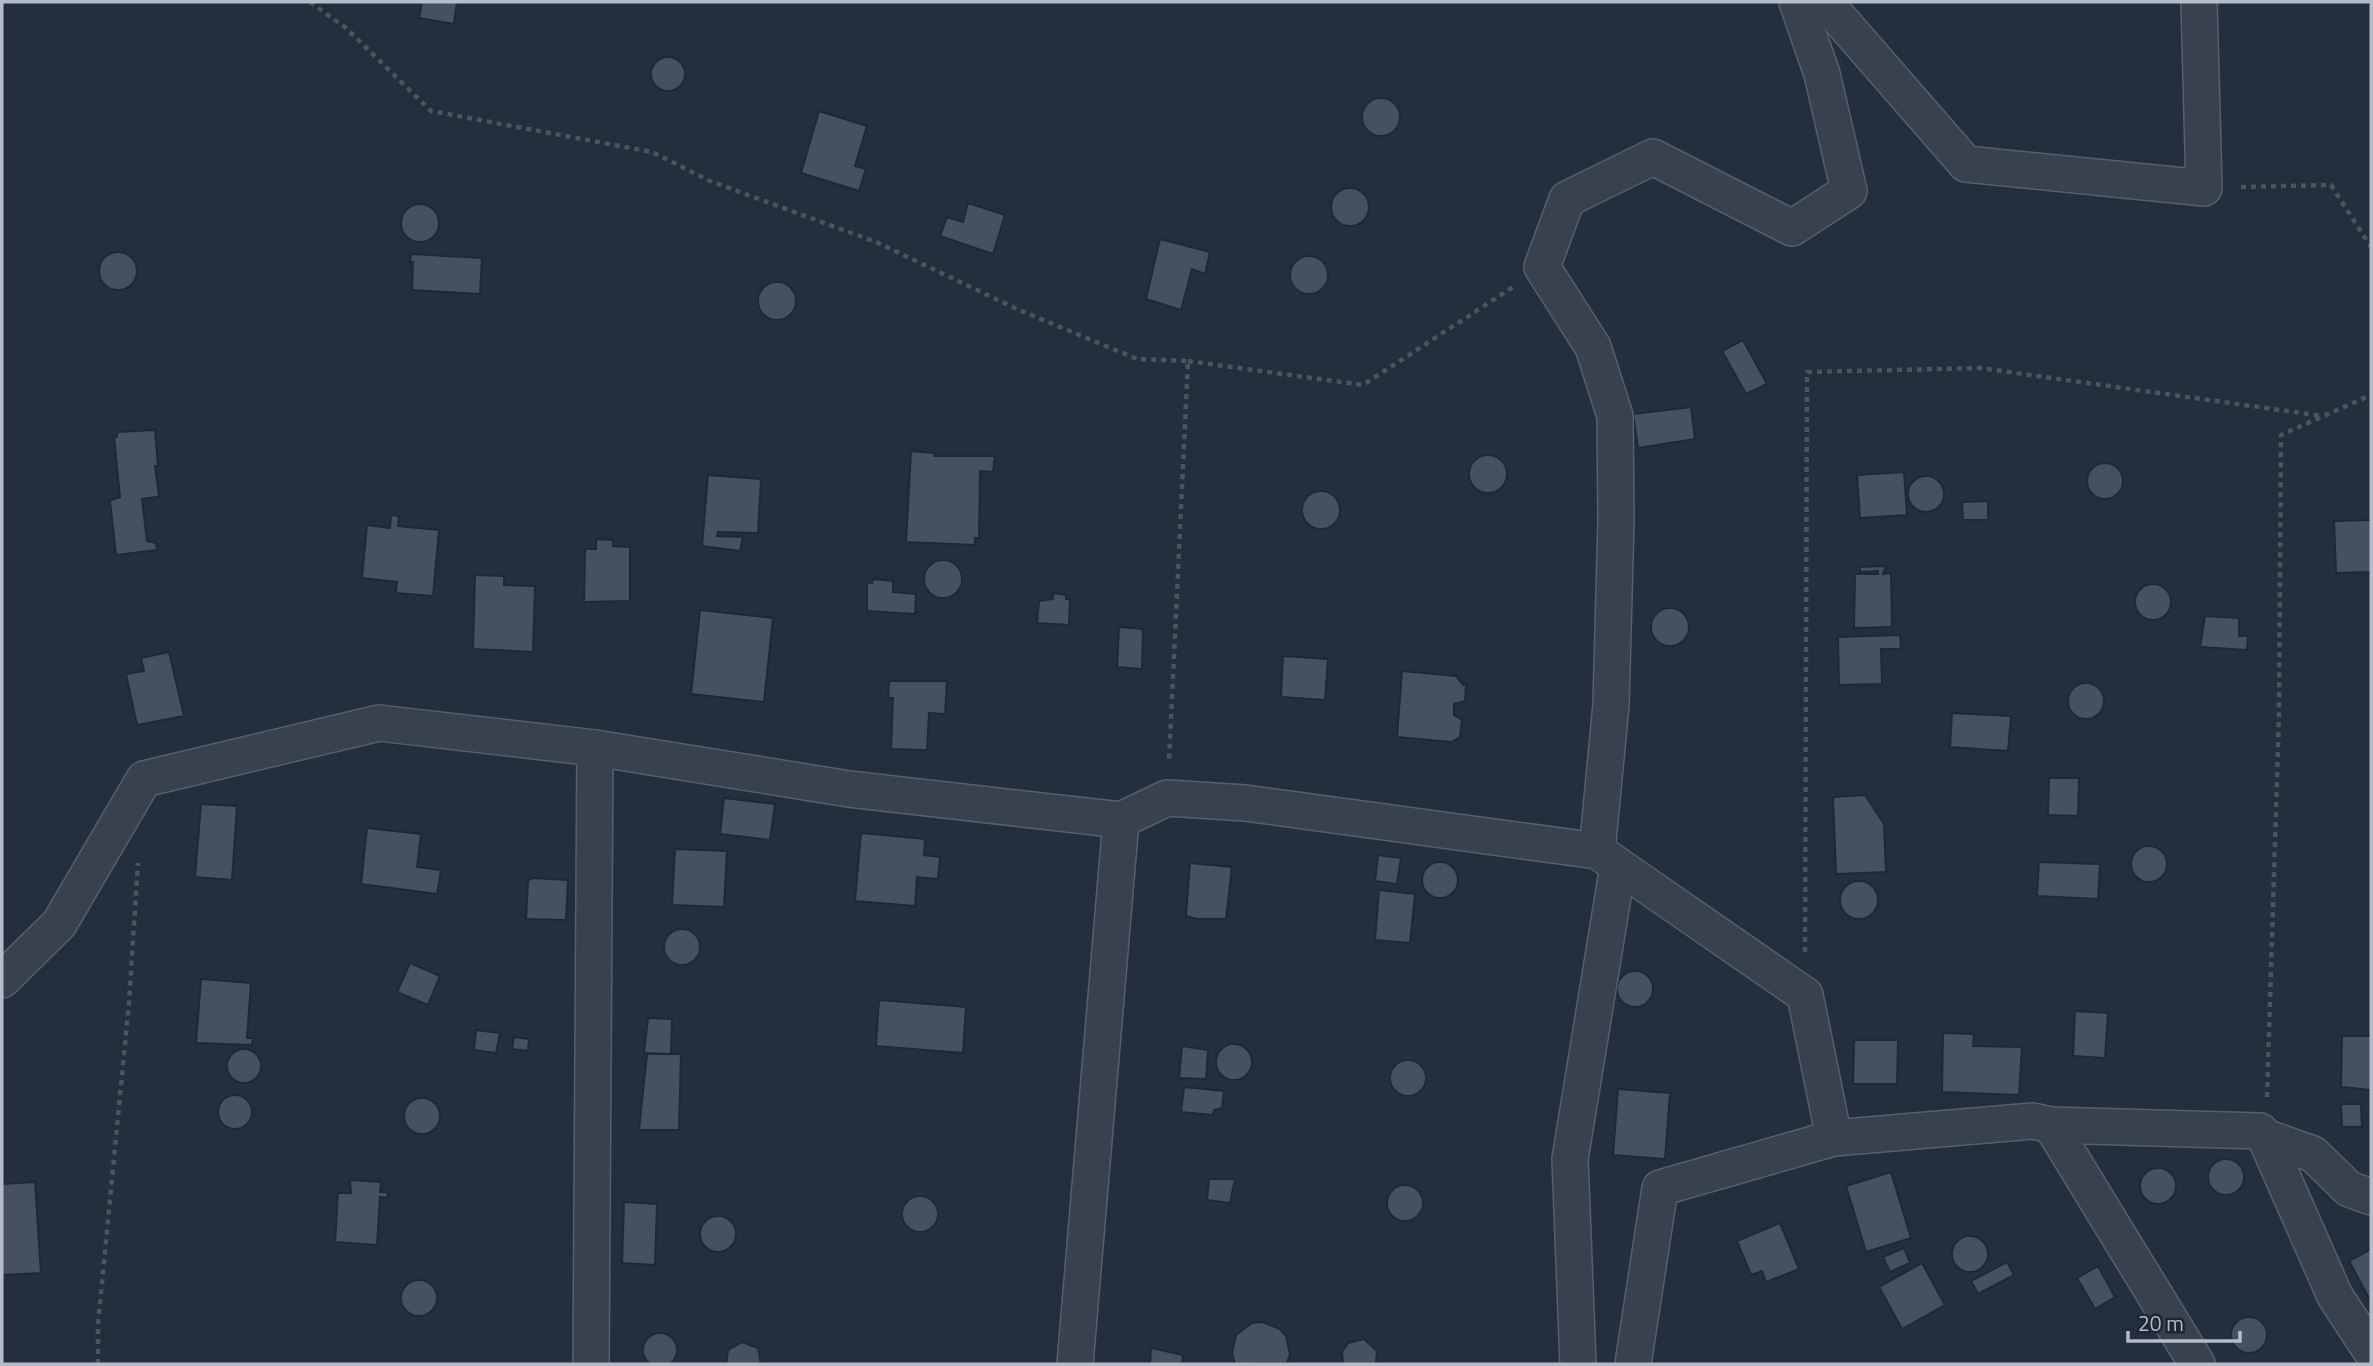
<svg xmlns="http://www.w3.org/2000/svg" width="2373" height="1366" viewBox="0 0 2373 1366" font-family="'Titillium Web',sans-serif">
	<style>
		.building { fill: #455162; stroke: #1f2835; stroke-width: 2 }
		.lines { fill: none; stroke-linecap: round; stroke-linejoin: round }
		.street-casing { stroke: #565f6c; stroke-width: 38 }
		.path { stroke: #44595c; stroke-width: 4.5; stroke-dasharray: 5 5; stroke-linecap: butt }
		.street { stroke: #38414e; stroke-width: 35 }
	</style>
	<rect width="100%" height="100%" fill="#242f3e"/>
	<g class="building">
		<polygon points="422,2 457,2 454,24 419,18"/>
		<circle cx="668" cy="74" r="17"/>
		<circle cx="1381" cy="117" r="19"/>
		<polygon points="819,111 867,126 855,166 866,169 859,191 801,173"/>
		<circle cx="1350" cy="207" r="19"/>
		<polygon points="968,203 1005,215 993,254 940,236 947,217 963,222"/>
		<circle cx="420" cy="223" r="19"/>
		<polygon points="1160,239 1210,252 1205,274 1192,269 1181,310 1146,299"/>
		<circle cx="118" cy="271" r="19"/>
		<polygon points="411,254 482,258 480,294 412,290 413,262 410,262"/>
		<circle cx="1309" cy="275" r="19"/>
		<circle cx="777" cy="301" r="19"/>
		<polygon points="1743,340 1767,384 1746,394 1722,351"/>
		<polygon points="1691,407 1695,439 1638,448 1633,414"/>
		<polygon points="155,430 158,466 155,466 159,495 163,496 142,499 147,541 156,543 157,550 116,555 110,501 105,502 120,497 114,437 117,437 117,432"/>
		<polygon points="911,451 934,453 934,456 995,456 993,472 980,471 979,538 975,538 975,545 906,542"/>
		<circle cx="1488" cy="474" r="19"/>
		<circle cx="2105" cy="481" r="18"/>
		<polygon points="1904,472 1907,515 1860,518 1857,475"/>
		<polygon points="708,475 761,479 758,533 718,532 717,536 743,537 740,551 702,546"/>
		<circle cx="1926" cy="494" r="18"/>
		<circle cx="1321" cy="510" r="19"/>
		<polygon points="1988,501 1988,520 1963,520 1962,502"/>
		<polygon points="391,515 399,516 398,526 439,530 433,596 396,593 397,582 362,578 367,525 390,528"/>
		<polygon points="2371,520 2371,572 2336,573 2334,521"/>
		<polygon points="596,539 613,540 613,546 630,547 630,601 584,602 585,549 596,549"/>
		<circle cx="943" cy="579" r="19"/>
		<polygon points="1886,566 1883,574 1891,573 1892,627 1854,628 1855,574 1878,574 1878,571 1860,572 1860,567"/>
		<polygon points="475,575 504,576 504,585 535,586 533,652 473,649"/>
		<polygon points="873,579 893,581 893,592 916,594 915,614 867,611 867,582 872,583"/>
		<circle cx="2153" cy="602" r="18"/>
		<polygon points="1053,593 1066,595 1066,599 1070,599 1069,625 1037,623 1039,601 1053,599"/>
		<circle cx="1670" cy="627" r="19"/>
		<polygon points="700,610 773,618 764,702 691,694"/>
		<polygon points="2205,616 2239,618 2239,636 2248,636 2247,650 2200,647"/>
		<polygon points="1119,627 1143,629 1142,669 1117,667"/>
		<polygon points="1900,635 1901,649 1881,649 1882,684 1839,685 1838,637"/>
		<polygon points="169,652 184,716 137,725 126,674 144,671 141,658"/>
		<polygon points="1283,656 1328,659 1325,700 1281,697"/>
		<polygon points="1402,671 1456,676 1463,685 1466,684 1465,701 1454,704 1454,715 1462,720 1460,737 1451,742 1397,737"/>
		<polygon points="889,681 947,681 945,714 929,713 927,750 891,749 893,698 888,698"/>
		<circle cx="2086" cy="701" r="18"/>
		<polygon points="1952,713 2011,716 2008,751 1950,747"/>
		<polygon points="2049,778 2079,778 2078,816 2048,815"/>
		<polygon points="1865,795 1884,824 1886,872 1836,874 1833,797"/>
		<polygon points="724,798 775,804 770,840 720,834"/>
		<polygon points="201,804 237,806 232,880 195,877"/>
		<polygon points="367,828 421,834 417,867 441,870 437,894 361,884"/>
		<polygon points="861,833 925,839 924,855 940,857 938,879 917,877 915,906 855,901"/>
		<circle cx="2149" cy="864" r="18"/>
		<polygon points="675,849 727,851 724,907 672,905"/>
		<polygon points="1378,855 1401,858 1397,884 1375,881"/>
		<circle cx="1440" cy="880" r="18"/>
		<polygon points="2039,862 2100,864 2098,899 2037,896"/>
		<polygon points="1190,863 1232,867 1226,919 1197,919 1186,916"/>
		<polygon points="532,878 568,880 566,920 526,919 528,881"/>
		<circle cx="1859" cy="900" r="19"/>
		<polygon points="1379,890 1415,894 1410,943 1375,940"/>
		<circle cx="682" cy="947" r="18"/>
		<polygon points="410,963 440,976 428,1005 397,992"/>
		<circle cx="1635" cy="989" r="18"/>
		<polygon points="201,979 251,983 247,1038 253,1038 252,1045 196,1043"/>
		<polygon points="879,1000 966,1007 963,1053 876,1046"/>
		<polygon points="2075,1011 2108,1013 2105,1058 2073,1056"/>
		<polygon points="648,1018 672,1019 671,1054 644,1053"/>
		<polygon points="476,1030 500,1033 496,1053 474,1050"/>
		<polygon points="1943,1033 1974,1034 1973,1046 2022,1047 2019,1095 1942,1092"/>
		<polygon points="2342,1036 2371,1036 2371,1090 2341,1087"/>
		<polygon points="514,1037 529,1039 528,1051 512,1049"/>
		<polygon points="1854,1040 1898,1040 1897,1084 1853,1084"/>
		<circle cx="1234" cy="1062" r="18"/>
		<polygon points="1182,1046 1208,1050 1206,1079 1179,1078"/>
		<circle cx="244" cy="1066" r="17"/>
		<polygon points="647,1054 681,1054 679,1130 639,1130"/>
		<circle cx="1408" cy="1078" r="18"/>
		<polygon points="1184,1087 1224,1091 1222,1108 1214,1110 1213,1115 1181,1112"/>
		<polygon points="1618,1089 1670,1093 1665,1159 1613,1155"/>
		<circle cx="235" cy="1112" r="17"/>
		<circle cx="422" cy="1116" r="18"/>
		<polygon points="2341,1104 2361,1104 2362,1127 2342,1127"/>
		<circle cx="2226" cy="1177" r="18"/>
		<circle cx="2158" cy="1186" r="18"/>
		<polygon points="1891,1172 1911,1238 1866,1252 1846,1186"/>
		<polygon points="1209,1179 1235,1179 1230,1203 1207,1200"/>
		<polygon points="350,1180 381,1182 380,1192 388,1192 387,1198 380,1197 377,1245 335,1242 338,1193 351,1193"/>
		<polygon points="35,1182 41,1273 2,1275 2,1184"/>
		<circle cx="1405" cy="1203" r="18"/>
		<circle cx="920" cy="1214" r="18"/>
		<polygon points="624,1202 657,1204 655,1265 622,1263"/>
		<circle cx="718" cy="1234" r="18"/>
		<polygon points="1780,1223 1799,1269 1766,1282 1762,1271 1751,1275 1737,1241"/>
		<circle cx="1970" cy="1254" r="18"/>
		<polygon points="1904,1248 1910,1263 1890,1272 1883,1257"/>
		<polygon points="2371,1249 2371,1302 2349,1261"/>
		<polygon points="2007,1262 2014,1275 1978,1294 1971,1281"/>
		<polygon points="1922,1263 1945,1305 1902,1329 1879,1287"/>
		<polygon points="2098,1266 2115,1297 2095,1309 2077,1278"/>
		<circle cx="419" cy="1298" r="18"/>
		<circle cx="2249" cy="1335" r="18"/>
		<polygon points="1262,1322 1280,1329 1286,1336 1290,1354 1287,1363 1235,1364 1232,1354 1236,1335 1252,1323"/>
		<circle cx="660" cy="1350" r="17"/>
		<polygon points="1364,1339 1377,1351 1376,1364 1343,1364 1342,1352 1348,1343"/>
		<polygon points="742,1342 758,1348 761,1364 726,1364 728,1350"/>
		<polygon points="1151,1348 1183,1355 1182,1364 1150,1364"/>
	</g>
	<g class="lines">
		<defs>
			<g id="street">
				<polyline points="1825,2 1966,164 2204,188 2199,2"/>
				<polyline points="1597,851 1611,705 1616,520 1615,416 1593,347 1542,267 1567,199 1653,157 1792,228 1849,191 1822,74 1797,2"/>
				<polyline points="2,980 59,924 144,779 379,723 595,748 849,789 1121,820 1167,798 1245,803 1597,851 1805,995 1834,1138"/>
				<polyline points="2051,1125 2197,1364"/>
				<polyline points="2265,1137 2335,1296 2371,1351"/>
				<polyline points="591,1364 595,748"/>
				<polyline points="1075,1364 1121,820"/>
				<polyline points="1578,1364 1570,1159 1618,866"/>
				<polyline points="1633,1364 1660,1188 1834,1138 2033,1121 2051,1125 2260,1131 2265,1137 2313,1154 2349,1189 2371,1197"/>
			</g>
		</defs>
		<use href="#street" class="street-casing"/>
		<g class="path">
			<polyline points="310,2 346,28 431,111 652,152 710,181 876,242 1019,310 1137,359 1188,361 1169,761"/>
			<polyline points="2241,187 2331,185 2371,247"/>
			<polyline points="1188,361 1363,385 1513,287"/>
			<polyline points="1805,952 1807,372 1980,368 2323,416"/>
			<polyline points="2267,1097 2279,715 2281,435 2371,395"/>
			<polyline points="98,1364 98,1324 129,1003 138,863"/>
		</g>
		<use href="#street" class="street"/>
	</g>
	<rect width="2373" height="1366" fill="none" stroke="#b4bcc9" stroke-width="7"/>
	<path d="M2128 1331v10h112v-10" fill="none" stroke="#b4bcc9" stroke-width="3.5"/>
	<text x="2138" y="1331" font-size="21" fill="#b4bcc9" stroke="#1d2633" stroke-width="5" paint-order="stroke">20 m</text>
</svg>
